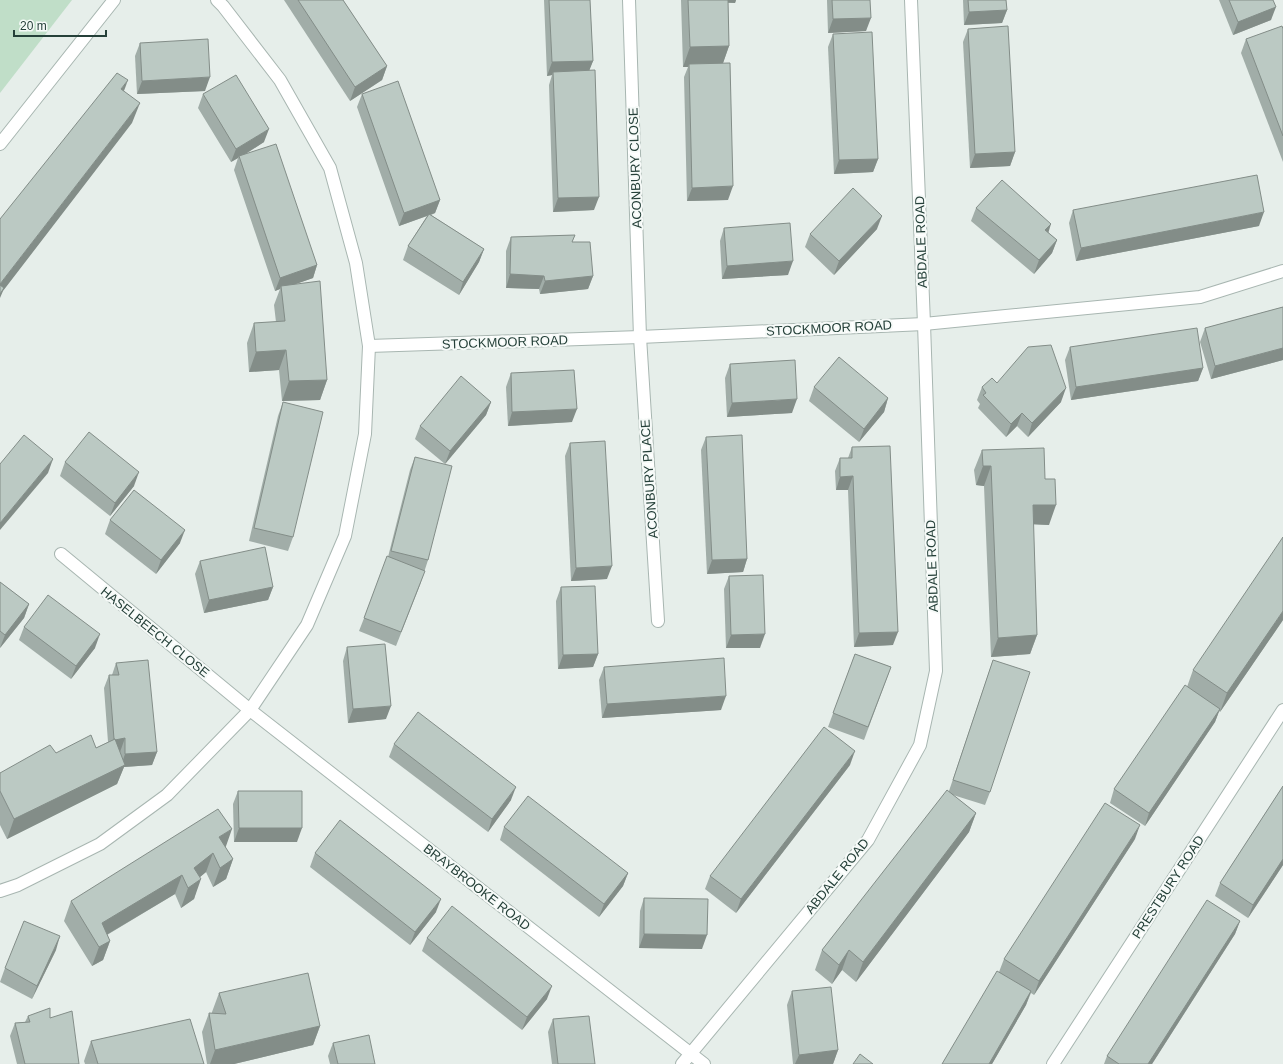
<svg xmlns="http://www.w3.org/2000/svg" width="1283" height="1064" viewBox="0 0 1283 1064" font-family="Helvetica,sans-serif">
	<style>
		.green { fill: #c0dec8 }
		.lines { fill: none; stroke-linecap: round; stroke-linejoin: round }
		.minor-casing { stroke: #a8b6b1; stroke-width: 14 }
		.minor { stroke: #fff; stroke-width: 12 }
		.wall { fill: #a1ada8 }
		.shaded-wall { fill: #838d88 }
		.building { fill: #bbc9c3; stroke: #838d88 }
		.labels { text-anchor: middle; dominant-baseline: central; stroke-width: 4; stroke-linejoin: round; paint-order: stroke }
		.street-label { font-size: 13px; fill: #254039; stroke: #f6faf8 }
	</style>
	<rect width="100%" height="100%" fill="#e6eeea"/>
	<polygon class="green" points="0,0 72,0 0,93"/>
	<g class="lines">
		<defs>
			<g id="minor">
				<polyline points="629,0 640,337 658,621"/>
				<polyline points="0,144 114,0"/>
				<polyline points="369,346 640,337 924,324 1200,297 1283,271"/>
				<polyline points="61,554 250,710 704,1064"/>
				<polyline points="0,891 18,885 100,844 167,795 250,710 307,625 345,536 365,434 369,346 356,263 330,168 280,80 223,6 217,0"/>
				<polyline points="682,1064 868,840 920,745 936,671 924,324 911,0"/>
				<polyline points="1053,1064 1283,710"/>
			</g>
		</defs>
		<use href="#minor" class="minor-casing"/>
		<use href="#minor" class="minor"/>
	</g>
	<g class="wall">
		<polygon points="284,0 343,0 387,66 382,80 350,101"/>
		<polygon points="544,0 590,0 593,61 589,70 594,210 553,212 549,85 552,75 547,76"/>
		<polygon points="681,0 736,0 735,3 728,3 729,46 723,63 728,200 687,201 684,77 688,67 683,67"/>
		<polygon points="827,0 870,0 866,31 828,33"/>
		<polygon points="963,0 1006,0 1007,10 1002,23 964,25"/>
		<polygon points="1219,0 1273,0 1271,20 1233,35"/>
		<polygon points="968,29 1015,152 1010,166 970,168 963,42"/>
		<polygon points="1283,29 1283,162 1241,53 1246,39"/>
		<polygon points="833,34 878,159 873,172 834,174 828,47"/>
		<polygon points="140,43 205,91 137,94 135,56"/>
		<polygon points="203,94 264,142 244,155 317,265 313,278 295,284 327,380 320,400 282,401 279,370 249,372 247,343 254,323 276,322 274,305 280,289 275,291 234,170 238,158 231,162 198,108"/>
		<polygon points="362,94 440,200 435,213 431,215 484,249 479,262 459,295 403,260 408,246 427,216 399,226 357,107"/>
		<polygon points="976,208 1048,232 1057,240 1052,253 1034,274 971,221"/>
		<polygon points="1073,210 1259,226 1076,261 1069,223"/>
		<polygon points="724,228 788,275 722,279 720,241"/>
		<polygon points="877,229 834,275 805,247 810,234"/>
		<polygon points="575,235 572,242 593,276 588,289 540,294 539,289 506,288 506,251 511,237"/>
		<polygon points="1283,307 1283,360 1211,379 1200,342 1205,328"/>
		<polygon points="1070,347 1203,368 1198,381 1071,400 1065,360"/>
		<polygon points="730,364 792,413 727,417 725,378"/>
		<polygon points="511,373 572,422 508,426 506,387"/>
		<polygon points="997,383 1061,402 1028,437 1017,426 1006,437 978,408 980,404 977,400 982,387"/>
		<polygon points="814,387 888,398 884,412 859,442 809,401"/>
		<polygon points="283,402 293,537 288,551 249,541 278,416"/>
		<polygon points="491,402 486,415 445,464 415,439 420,426"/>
		<polygon points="706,437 747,559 743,572 707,574 701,450"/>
		<polygon points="570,443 607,579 571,581 565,456"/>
		<polygon points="852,447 893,645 854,647 848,490 836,490 835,471 840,458 848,458"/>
		<polygon points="982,450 1045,479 1049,525 1033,524 1037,635 1030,654 991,657 984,486 976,485 974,470"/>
		<polygon points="415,457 428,560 420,585 396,646 359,631 388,557 410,470"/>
		<polygon points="65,462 134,486 110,516 60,476"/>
		<polygon points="110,520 180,543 156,574 105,534"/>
		<polygon points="200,561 273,587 268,600 204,613 195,574"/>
		<polygon points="729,576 760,648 726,648 724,589"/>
		<polygon points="0,582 29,604 24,618 0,648"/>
		<polygon points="561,587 598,654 593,667 558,669 556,601"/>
		<polygon points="1283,620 1220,712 1219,711 1215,722 1145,826 1110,803 1114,789 1187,687 1193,670"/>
		<polygon points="24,627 95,648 71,679 19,640"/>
		<polygon points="347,647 386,719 348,723 343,661"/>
		<polygon points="855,654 891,667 864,740 828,727"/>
		<polygon points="993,660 990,792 985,805 953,795 976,813 969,832 856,982 842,970 832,984 815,970 822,950 949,791"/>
		<polygon points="116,663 157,752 152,765 124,767 117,784 7,839 0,825 0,773 56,753 96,748 108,742 104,688 109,675 112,675"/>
		<polygon points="604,667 721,710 602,718 599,680"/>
		<polygon points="394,744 511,800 488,832 389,757"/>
		<polygon points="850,765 736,913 705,889 710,876"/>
		<polygon points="1283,786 1283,865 1248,918 1215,896 1220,883"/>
		<polygon points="238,791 297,842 234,842 233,804"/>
		<polygon points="504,827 628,873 623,886 599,917 500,840"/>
		<polygon points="1135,839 1034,995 1031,993 1026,1005 992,1064 942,1064 999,972 1004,959"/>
		<polygon points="225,848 233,859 226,879 213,887 206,872 200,877 194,899 181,908 175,894 107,935 110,941 103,960 92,966 64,921 71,901"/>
		<polygon points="315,853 436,912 410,945 310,867"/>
		<polygon points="644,898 702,949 639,948 640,911"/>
		<polygon points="1240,921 1235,934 1152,1064 1104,1064 1107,1056"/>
		<polygon points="427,938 547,999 522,1030 422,951"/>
		<polygon points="56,950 32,999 0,982 5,968"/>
		<polygon points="792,991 838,1050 833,1064 793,1064 787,1005"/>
		<polygon points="219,993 320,1026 313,1045 234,1064 207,1064 202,1032 209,1013 212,1013 212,1012"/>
		<polygon points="28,1016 50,1018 79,1064 17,1064 10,1036 15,1023 25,1022"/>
		<polygon points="553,1019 595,1064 552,1064 548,1032"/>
		<polygon points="91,1041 204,1064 85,1064 84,1061"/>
		<polygon points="333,1043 375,1064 330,1064 328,1056"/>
	</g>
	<g class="shaded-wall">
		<polygon points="722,0 736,0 735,3 721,2"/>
		<polygon points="1276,7 1271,20 1233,35 1238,22"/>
		<polygon points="1007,10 1002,23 964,25 969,12"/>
		<polygon points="871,18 866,31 828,33 833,19"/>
		<polygon points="729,46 722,66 689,64 688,67 683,67 690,47"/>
		<polygon points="593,61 588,74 553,72 552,75 547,76 552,62"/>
		<polygon points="387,66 382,80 350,101 355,87"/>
		<polygon points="210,77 205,91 137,94 142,81"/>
		<polygon points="128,80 121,99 121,89"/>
		<polygon points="140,103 132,123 3,291 0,298 0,284"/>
		<polygon points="269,129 264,142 239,158 239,156 238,158 231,162 236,149"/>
		<polygon points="1015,152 1010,166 970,168 975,154"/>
		<polygon points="878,159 873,172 834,174 839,160"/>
		<polygon points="733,186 728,200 687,201 692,188"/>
		<polygon points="599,197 594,210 553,212 558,198"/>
		<polygon points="440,200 435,213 399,226 404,213"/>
		<polygon points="1264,212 1259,226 1076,261 1081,248"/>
		<polygon points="882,216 877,229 834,275 839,261"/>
		<polygon points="1051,224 1047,237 1045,230"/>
		<polygon points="1057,240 1052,253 1034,274 1039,260"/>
		<polygon points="484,249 479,262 459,295 463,282"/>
		<polygon points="793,261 788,275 722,279 727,266"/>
		<polygon points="317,265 313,278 282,289 281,286 280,289 275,291 280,278"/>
		<polygon points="510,274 544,276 539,289 506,288"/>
		<polygon points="593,276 588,289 540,294 545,281"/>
		<polygon points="1283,348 1283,360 1211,379 1215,366"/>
		<polygon points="286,350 279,370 249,372 256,352"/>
		<polygon points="1203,368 1198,381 1071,400 1076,387"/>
		<polygon points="327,380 320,400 282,401 289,381"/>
		<polygon points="1066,388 1061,402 1028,437 1032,423"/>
		<polygon points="888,398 884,412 859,442 864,429"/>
		<polygon points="797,399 792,413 727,417 732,403"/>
		<polygon points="491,402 486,415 445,464 450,451"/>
		<polygon points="577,409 572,422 508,426 512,412"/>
		<polygon points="1022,413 1017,426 1006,437 1011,424"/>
		<polygon points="53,459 48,473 0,530 0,523"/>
		<polygon points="983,466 991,466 984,486 976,485"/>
		<polygon points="139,472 134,486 110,516 115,503"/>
		<polygon points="853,476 848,490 836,490 840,477"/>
		<polygon points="1033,505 1056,505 1049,525 1026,524"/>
		<polygon points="185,530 180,543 156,574 161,560"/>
		<polygon points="747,559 743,572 707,574 712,560"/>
		<polygon points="612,566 607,579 571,581 576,568"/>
		<polygon points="273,587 268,600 204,613 209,600"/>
		<polygon points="29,604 24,618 0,648 5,635"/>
		<polygon points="1283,611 1283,620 1220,712 1227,693"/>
		<polygon points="898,632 893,645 854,647 859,633"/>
		<polygon points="100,634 95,648 71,679 76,666"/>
		<polygon points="765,634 760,648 726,648 731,635"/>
		<polygon points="1037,635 1030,654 991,657 998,638"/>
		<polygon points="598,654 593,667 558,669 563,655"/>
		<polygon points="726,696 721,710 602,718 607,704"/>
		<polygon points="391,706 386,719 348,723 353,709"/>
		<polygon points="1220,709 1215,722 1145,826 1149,813"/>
		<polygon points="125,738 120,752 109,754 114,740"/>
		<polygon points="855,751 850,765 736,913 741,899"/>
		<polygon points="157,752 152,765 124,767 117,784 7,839 14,819 121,766 125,754"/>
		<polygon points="516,787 511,800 488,832 492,819"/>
		<polygon points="976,813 969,832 856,982 863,962"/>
		<polygon points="1140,825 1135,839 1034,995 1039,981"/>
		<polygon points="239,828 302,828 297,842 234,842"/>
		<polygon points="232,829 225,849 213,853 206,872 188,887 194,868 219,837"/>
		<polygon points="233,859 226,879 213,887 220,868"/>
		<polygon points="1283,859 1283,865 1248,918 1253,905"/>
		<polygon points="628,873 623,886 599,917 604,904"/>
		<polygon points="182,875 175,894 96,941 102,923"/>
		<polygon points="201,879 194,899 181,908 188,888"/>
		<polygon points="441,899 436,912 410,945 415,932"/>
		<polygon points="1240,921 1235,934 1152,1064 1148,1064"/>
		<polygon points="644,934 707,935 702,949 639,948"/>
		<polygon points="60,936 56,950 32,999 37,986"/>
		<polygon points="110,941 103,960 92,966 99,947"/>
		<polygon points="849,950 842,970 832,984 839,965"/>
		<polygon points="552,986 547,999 522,1030 527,1017"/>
		<polygon points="1031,991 1026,1005 992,1064 989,1064"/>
		<polygon points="320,1026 313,1045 234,1064 210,1064 215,1050"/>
		<polygon points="838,1050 833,1064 795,1064 799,1055"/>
	</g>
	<g class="building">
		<polygon points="298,0 343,0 387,66 355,87"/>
		<polygon points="549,0 590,0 593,61 552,62"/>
		<polygon points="688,0 728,0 729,46 690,47"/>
		<polygon points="832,0 870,0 871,18 833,19"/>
		<polygon points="968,0 1006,0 1007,10 969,12"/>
		<polygon points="1229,0 1273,0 1276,7 1238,22"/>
		<polygon points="1008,26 1015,152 975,154 968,29"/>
		<polygon points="1282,26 1283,29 1283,136 1246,39"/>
		<polygon points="872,32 878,159 839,160 833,34"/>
		<polygon points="208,39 210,77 142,81 140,43"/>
		<polygon points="730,63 733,186 692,188 689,64"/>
		<polygon points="595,70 599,197 558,198 553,72"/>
		<polygon points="117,73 128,80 121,89 140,103 0,284 0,219"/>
		<polygon points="236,75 269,129 236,149 203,94"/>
		<polygon points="398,81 440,200 404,213 362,94"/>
		<polygon points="276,144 317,265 280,278 239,156"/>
		<polygon points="1257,175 1264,212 1081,248 1073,210"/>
		<polygon points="1002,180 1051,224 1045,230 1057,240 1039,260 976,208"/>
		<polygon points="853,188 882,216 839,261 810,234"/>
		<polygon points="429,214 484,249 463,282 408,246"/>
		<polygon points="790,223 793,261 727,266 724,228"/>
		<polygon points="575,235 572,242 590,242 593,276 545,281 544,276 510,274 511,237"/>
		<polygon points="320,281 327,380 289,381 286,350 256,352 254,323 285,321 281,286"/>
		<polygon points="0,285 4,288 0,294"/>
		<polygon points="1283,307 1283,348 1215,366 1205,328"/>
		<polygon points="1197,328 1203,368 1076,387 1070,347"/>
		<polygon points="1051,345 1066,388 1032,423 1022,413 1011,424 983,395 986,393 982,387 992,378 997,383 1028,347"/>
		<polygon points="839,357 888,398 864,429 814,387"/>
		<polygon points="795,360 797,399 732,403 730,364"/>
		<polygon points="574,370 577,409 512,412 511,373"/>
		<polygon points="461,376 491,402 450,451 420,426"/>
		<polygon points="283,402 323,412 293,537 254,528"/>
		<polygon points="89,432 139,472 115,503 65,462"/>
		<polygon points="24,435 53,459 0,523 0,464"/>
		<polygon points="742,435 747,559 712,560 706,437"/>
		<polygon points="605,441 612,566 576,568 570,443"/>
		<polygon points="890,446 898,632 859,633 853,476 840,477 840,458 852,458 852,447"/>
		<polygon points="1044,448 1045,479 1055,479 1056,505 1033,505 1037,635 998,638 991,466 983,466 982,450"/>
		<polygon points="415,457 452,466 428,560 391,551"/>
		<polygon points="134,490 185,530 161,560 110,520"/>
		<polygon points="1283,537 1283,611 1227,693 1193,670"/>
		<polygon points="265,547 273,587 209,600 200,561"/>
		<polygon points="387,556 425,571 401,632 364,618"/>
		<polygon points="763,575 765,634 731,635 729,576"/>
		<polygon points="0,582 29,604 5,635 0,631"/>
		<polygon points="595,586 598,654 563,655 561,587"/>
		<polygon points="48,595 100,634 76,666 24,627"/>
		<polygon points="385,644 391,706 353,709 347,647"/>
		<polygon points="855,654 891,667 868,727 833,713"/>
		<polygon points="724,658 726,696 607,704 604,667"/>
		<polygon points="148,660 157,752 125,754 125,738 115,740 115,739 114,739 109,675 119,675 116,663"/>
		<polygon points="993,660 1030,672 990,792 953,780"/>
		<polygon points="1185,685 1220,709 1149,813 1114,789"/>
		<polygon points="418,712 516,787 492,819 394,744"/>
		<polygon points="824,727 855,751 741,899 710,876"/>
		<polygon points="91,735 96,748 115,739 125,765 14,819 0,791 0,773 50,745 56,753"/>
		<polygon points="1283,786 1283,859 1253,905 1220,883"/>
		<polygon points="947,790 976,813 863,962 849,950 839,965 822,950"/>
		<polygon points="238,791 302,791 302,828 239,828"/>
		<polygon points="528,796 628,873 604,904 504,827"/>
		<polygon points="1105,803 1140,825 1039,981 1004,959"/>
		<polygon points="218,809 232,829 219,837 233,859 220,868 213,853 194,868 201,879 188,888 182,875 102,923 110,941 99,947 71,901"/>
		<polygon points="340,820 441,899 415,932 315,853"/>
		<polygon points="644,898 708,899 707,935 644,934"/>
		<polygon points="1207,900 1240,921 1148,1064 1119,1064 1107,1056"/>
		<polygon points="452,906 552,986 527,1017 427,938"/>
		<polygon points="24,921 60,936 37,986 5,968"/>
		<polygon points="997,971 1031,991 989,1064 942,1064"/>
		<polygon points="308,973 320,1026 215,1050 209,1013 226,1014 219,993"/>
		<polygon points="831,987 838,1050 799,1055 792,991"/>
		<polygon points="50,1008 50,1018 72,1011 79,1064 25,1064 15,1023 30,1022 28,1016"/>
		<polygon points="589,1016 595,1064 558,1064 553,1019"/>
		<polygon points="190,1019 204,1064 98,1064 91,1041"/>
		<polygon points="369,1035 375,1064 338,1064 333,1043"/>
		<polygon points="860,1054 873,1064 853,1064"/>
	</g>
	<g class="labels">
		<g class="street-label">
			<text transform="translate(635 168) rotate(-92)">ACONBURY CLOSE</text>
			<text transform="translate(921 242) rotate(-92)">ABDALE ROAD</text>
			<text transform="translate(829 328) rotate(-3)">STOCKMOOR ROAD</text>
			<text transform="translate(505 342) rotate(-2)">STOCKMOOR ROAD</text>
			<text transform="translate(649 479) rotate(-94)">ACONBURY PLACE</text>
			<text transform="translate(932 566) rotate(-92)">ABDALE ROAD</text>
			<text transform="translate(155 632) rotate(39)">HASELBEECH CLOSE</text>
			<text transform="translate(837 876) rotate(-51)">ABDALE ROAD</text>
			<text transform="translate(477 887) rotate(38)">BRAYBROOKE ROAD</text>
			<text transform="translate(1168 887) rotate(-57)">PRESTBURY ROAD</text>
		</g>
	</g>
	<path d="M14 30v6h92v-6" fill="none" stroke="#254039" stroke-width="2"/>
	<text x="20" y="30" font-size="12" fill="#254039" stroke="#f6faf8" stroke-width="3" paint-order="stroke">20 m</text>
</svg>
